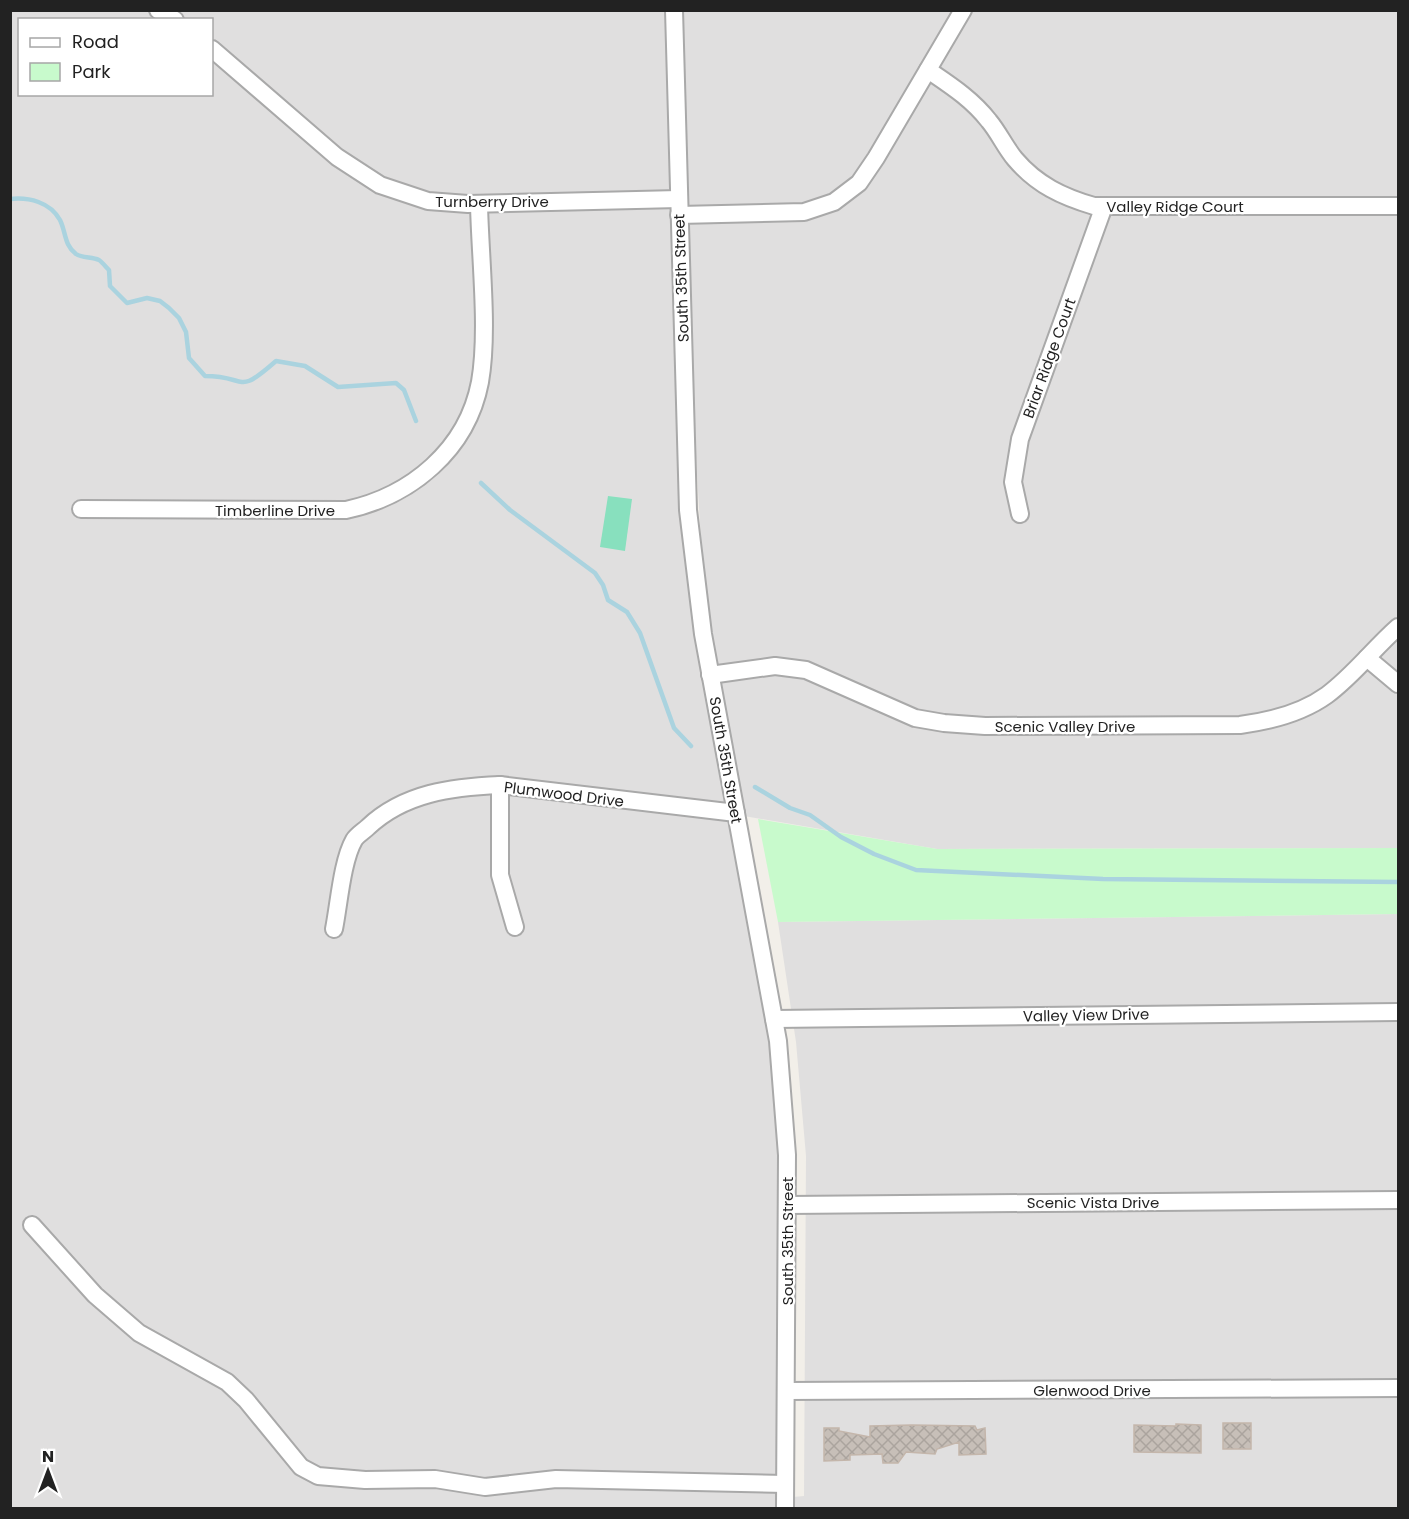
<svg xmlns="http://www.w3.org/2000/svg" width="1409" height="1519" viewBox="0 0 1409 1519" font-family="Poppins,sans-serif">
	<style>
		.residential { fill: #e0dfdf; fill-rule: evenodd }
		.park { fill: #c8facc }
		.pitch { fill: #88e0be }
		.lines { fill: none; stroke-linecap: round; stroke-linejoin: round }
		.stream { stroke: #aad3df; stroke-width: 4.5 }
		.building { fill: url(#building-cross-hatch); stroke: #c4b6ab; stroke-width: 1.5 }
		.minor-casing { stroke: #a9a9a9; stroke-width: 20 }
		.minor { stroke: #fff; stroke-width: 16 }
		.labels { text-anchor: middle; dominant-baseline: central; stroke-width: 4.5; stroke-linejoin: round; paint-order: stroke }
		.street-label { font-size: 15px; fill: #222; stroke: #fff }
	</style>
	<defs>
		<pattern id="building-cross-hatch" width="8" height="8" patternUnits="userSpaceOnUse" patternTransform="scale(1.5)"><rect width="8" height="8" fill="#c7bfb8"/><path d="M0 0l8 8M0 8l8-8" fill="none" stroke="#aba49e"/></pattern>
	</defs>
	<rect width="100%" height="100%" fill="#f2efe9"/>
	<g class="residential">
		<path d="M10,11H1398V848L937,849L744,816L720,698L703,575L695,439L686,438L688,510L778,1041L785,1508H11ZM20,20H212V94H20Z"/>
		<polygon points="1398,914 1398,1508 793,1508 793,1497 804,1496 806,1156 796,1042 778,922"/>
	</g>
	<polygon class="park" points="758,819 937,849 1398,848 1398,914 778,922"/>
	<polygon class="pitch" points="608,496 632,499 625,551 600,547"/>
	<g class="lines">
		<g class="stream">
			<path d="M10,199C29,197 50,202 60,220C66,232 64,245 76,254C82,258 92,257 99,260C102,262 106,267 109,270L110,286L127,303L147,298L160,301L169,308L179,318L186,332L189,358L205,376C249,376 235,397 276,361L305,366L338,387L396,383L404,390L416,421"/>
			<polyline points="481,483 510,510 595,573 603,585 608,600 627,612 640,633 674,728 691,746"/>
			<polyline points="755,787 790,808 810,815 841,837 874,854 916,870 1103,879 1398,882"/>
		</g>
	</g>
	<g class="building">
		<rect x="1223" y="1423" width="28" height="26"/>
		<polygon points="1176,1424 1201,1425 1201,1453 1134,1452 1134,1425 1176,1426"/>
		<polygon points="912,1425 975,1426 977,1430 985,1428 986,1454 959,1455 959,1442 937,1449 935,1454 906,1452 898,1463 883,1463 882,1454 850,1455 850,1460 824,1461 824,1428 839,1428 839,1431 870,1437 870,1426"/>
	</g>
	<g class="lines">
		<defs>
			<g id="minor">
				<polyline points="158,10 175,20"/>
				<polyline points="674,10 688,510 703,634 778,1041 787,1155 785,1508"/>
				<polyline points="212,49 337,157 380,185 428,201 468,204 679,199"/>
				<path d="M928,70C950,85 972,99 989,121C999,133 1005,147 1015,159C1037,185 1063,197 1094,206H1398"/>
				<polyline points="679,215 804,212 834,202 859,183 876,158 963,10"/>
				<path d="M81,509L346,510C411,496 467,450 480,382C489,331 480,257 479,204"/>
				<polyline points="1020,514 1013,482 1020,439 1104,206"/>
				<polyline points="1367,658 1398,684"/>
				<path d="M710,675L775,666L806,670L915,718L944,723L985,726L1240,725C1271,721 1302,713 1327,695C1354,675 1374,648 1398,627"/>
				<polyline points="500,785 500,875 515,927"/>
				<path d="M334,929C339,904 342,861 354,840C357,835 364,831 368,827C404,793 452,787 500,785L736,813"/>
				<polyline points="774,1019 1398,1012"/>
				<polyline points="788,1205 1398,1200"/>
				<polyline points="32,1225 95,1295 139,1333 227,1382 246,1400 301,1467 318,1476 365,1480 435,1479 485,1487 556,1479 785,1484"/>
				<polyline points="786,1391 1398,1388"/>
			</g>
		</defs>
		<use href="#minor" class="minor-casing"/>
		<use href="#minor" class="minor"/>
	</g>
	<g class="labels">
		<g class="street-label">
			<text x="492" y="201">Turnberry Drive</text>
			<text x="1175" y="206">Valley Ridge Court</text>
			<text transform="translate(681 278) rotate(-92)">South 35th Street</text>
			<text transform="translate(1049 358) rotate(-70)">Briar Ridge Court</text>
			<text x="275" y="510">Timberline Drive</text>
			<text x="1065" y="726">Scenic Valley Drive</text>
			<text transform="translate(726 760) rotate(80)">South 35th Street</text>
			<text transform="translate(564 794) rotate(7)">Plumwood Drive</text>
			<text transform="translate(1086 1015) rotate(-1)">Valley View Drive</text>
			<text x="1093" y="1202">Scenic Vista Drive</text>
			<text transform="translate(787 1241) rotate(-90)">South 35th Street</text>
			<text x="1092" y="1390">Glenwood Drive</text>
		</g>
	</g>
	<rect width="1409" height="1519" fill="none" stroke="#222222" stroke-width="24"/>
	<rect x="18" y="18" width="195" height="78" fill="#ffffff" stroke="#a7a7a7" stroke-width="1.5"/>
	<rect x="30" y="38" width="30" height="9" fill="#ffffff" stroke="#a7a7a7" stroke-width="1.5"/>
	<text x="72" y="48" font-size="18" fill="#222222">Road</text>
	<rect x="30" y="63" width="30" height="18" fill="#c8facc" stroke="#a7a7a7" stroke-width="1.5"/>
	<text x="72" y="78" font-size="18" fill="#222222">Park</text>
	<g transform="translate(48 1471)" stroke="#ffffff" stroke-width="4.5" paint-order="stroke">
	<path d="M0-4.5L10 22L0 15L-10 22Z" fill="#222222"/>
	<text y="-9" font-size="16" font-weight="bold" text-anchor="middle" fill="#222222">N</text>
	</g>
</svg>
